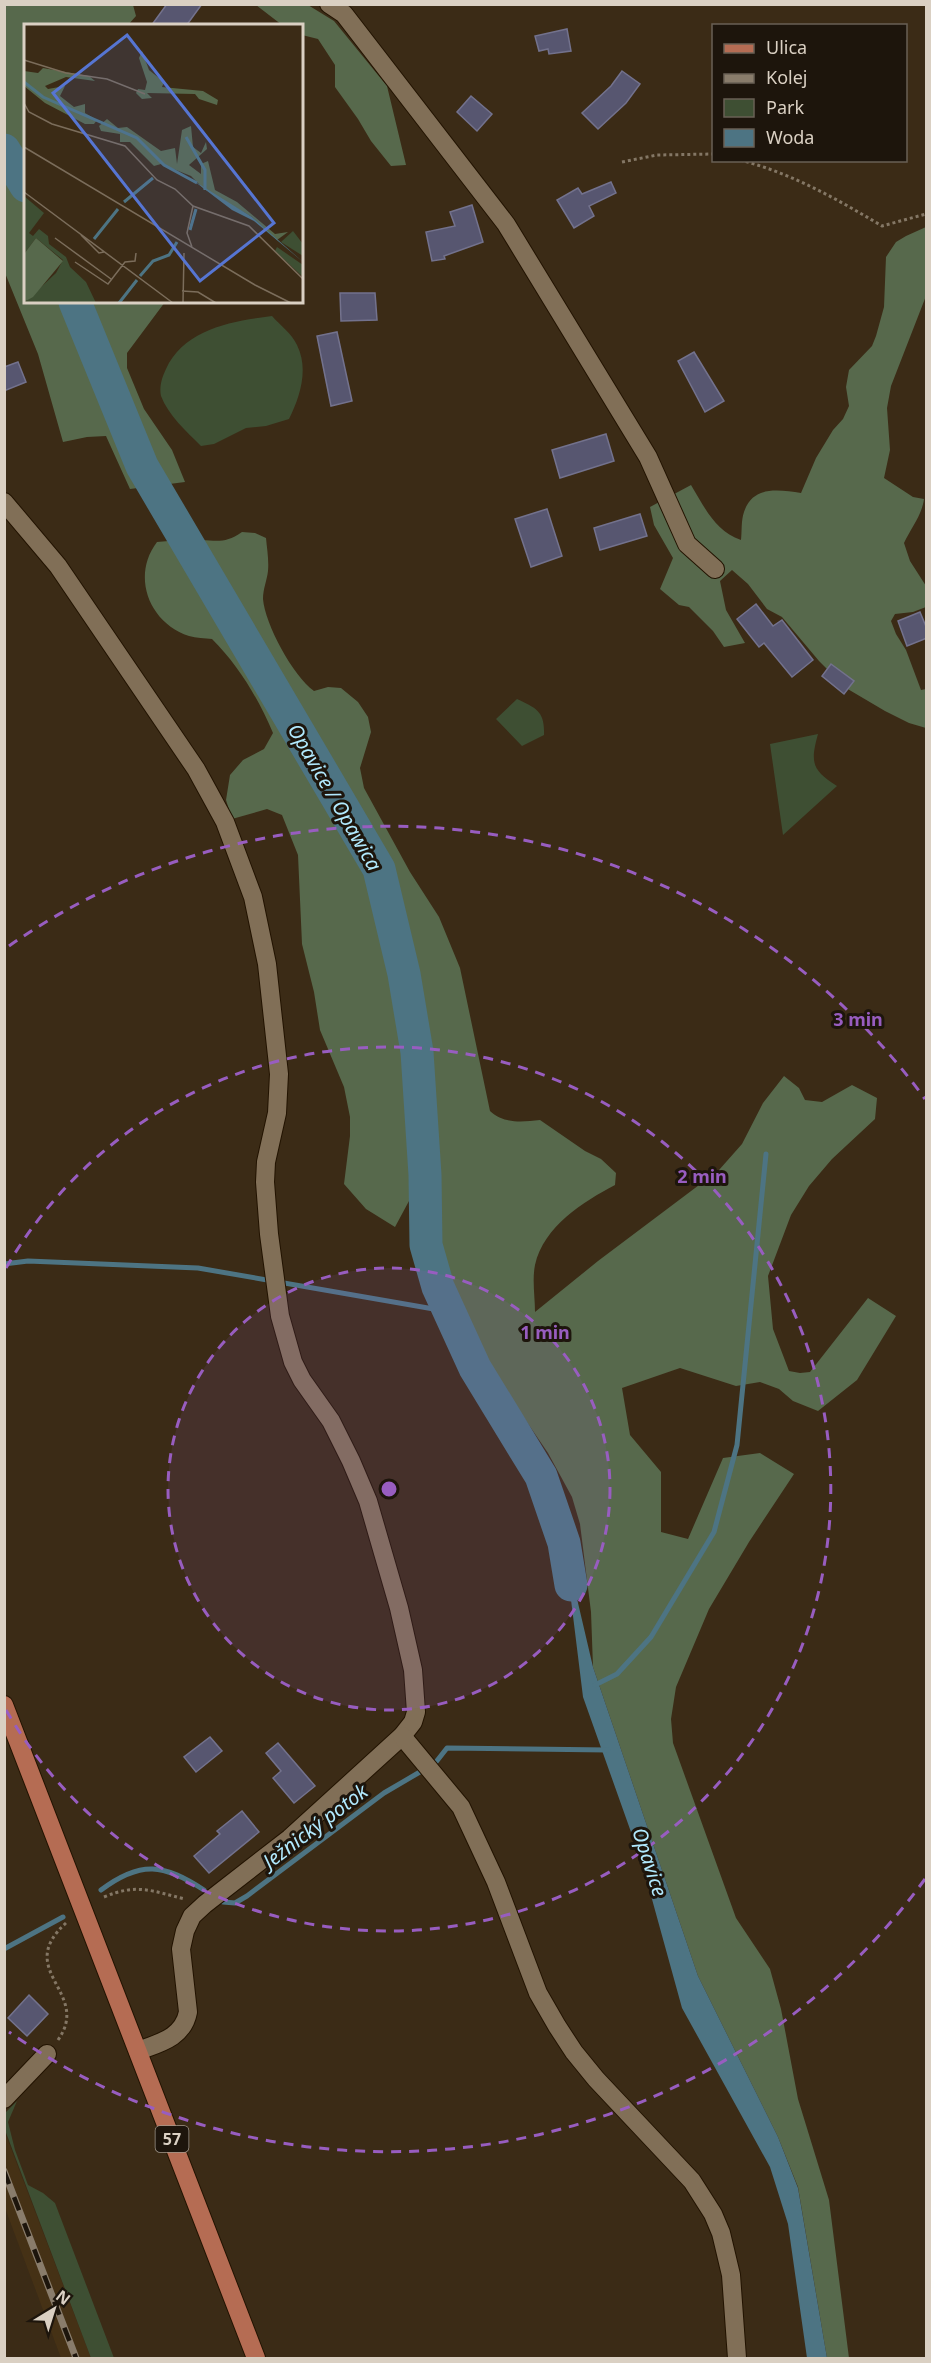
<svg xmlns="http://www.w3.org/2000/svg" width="931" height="2363" viewBox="0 0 931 2363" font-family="'Noto Sans',sans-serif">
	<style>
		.built { fill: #453115 }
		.green { fill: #3e4f33 }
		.forest { fill: #57694c }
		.water { fill: #4d7483 }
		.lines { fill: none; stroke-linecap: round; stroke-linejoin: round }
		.stream { stroke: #4d7483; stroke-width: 5 }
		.river { stroke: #4d7483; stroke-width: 33 }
		.building { fill: #575670; stroke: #73728d; stroke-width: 1.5 }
		.minor-casing { stroke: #221301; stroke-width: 20 }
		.major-casing { stroke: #221301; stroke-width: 20 }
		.path { stroke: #847765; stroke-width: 3; stroke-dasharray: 3 3; stroke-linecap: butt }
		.minor { stroke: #816f57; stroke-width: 18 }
		.major { stroke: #b56c53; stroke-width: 18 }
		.rail-casing { stroke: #897c6b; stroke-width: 7 }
		.rail { stroke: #1d150c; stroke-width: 4.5; stroke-dasharray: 14; stroke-linecap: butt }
		.ring { fill: none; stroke: #985dc0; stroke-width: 3; stroke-dasharray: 10 8 }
		.labels { text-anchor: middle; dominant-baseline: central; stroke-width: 6; stroke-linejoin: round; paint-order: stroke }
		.shield { fill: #1d150c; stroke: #a1988c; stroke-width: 1.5 }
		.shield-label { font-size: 16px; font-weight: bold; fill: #dad0c3 }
		.water-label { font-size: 20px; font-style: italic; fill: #b1e9fe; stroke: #1d150c }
		.inset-river { fill: none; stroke: #4d7483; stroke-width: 3 }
		.inset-road { fill: none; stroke: #7b6d5b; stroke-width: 1.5 }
		.view { fill: #5675d2; fill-opacity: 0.15; stroke: #5675d2; stroke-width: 3 }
		.inset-edge { fill: none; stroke: #dad0c3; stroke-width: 3 }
		.centre { fill: #985dc0; stroke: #1d150c; stroke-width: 3 }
		.ring-label { font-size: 18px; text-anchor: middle; font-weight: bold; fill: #985dc0; stroke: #1d150c; stroke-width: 6; stroke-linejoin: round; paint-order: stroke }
	</style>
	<rect width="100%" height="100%" fill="#3b2b16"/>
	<polygon class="built" points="4,2130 91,2358 61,2358 5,2208"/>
	<g class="green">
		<path d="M272,316C280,325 292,334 297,345C309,369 300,397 289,419L266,426L246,428L214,444L201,446C187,432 168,415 161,396C159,387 162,377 166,369C184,329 232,321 272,316Z"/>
		<path d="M517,699C536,708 545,711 544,735L522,746L496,719Z"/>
		<path d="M818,734C810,763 812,770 837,786L783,835L770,744Z"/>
		<polygon points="17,2101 8,2122 15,2150 28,2185 43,2193 55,2203 114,2358 91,2358 5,2130 5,2113"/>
	</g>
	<g class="forest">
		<polygon points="4,5 133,5 136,16 128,25 26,26 26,302 165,302 127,353 127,368 144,409 172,450 185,482 130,489 106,436 87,437 63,442 38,354 5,273"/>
		<polygon points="256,5 308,5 334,21 387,86 406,165 391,166 371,141 358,119 335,87 335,65 318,39 302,35 302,26 282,25"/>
		<path d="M926,227V296L891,386L887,408L890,450L884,478L913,497L924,499C922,515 911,528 904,543L910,561L926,586V607L913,612L895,614L891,621L896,634L906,650L921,690L926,689V728L909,723L885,711L846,688L819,661L782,617L767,609L748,584L732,570L720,581L726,610L745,643L724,647L713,631L689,607L679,605L660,589L673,558L654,525L650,507L691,485C705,508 715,531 741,540C742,532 741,520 744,512C753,485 779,490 801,493L816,458L833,430L843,419L849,406L846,387L849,370L872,346L876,336L884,307L886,257L896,242L906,236Z"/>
		<path d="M242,532L255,533L266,538C267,549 269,560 268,571C267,580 263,589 263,599C265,624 293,676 314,691L328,687L341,688L358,702L368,717L371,732L360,768L364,788L410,872L439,917L460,968L490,1111C504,1124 522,1122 540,1120L585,1151L601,1159L616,1173L615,1185C583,1202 544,1226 535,1265C532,1280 535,1297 535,1312L598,1261L719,1170L742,1144L763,1103L784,1076L799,1088L805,1100L822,1102L852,1085L877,1098L875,1119L832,1159L809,1186L791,1215L768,1276L773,1329L789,1371L800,1373L810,1372L868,1298L896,1316L857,1380L818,1411L793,1401L779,1389L760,1382L736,1386L680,1368L622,1388L630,1435L661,1472V1532L688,1539L723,1458L760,1453L794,1474L749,1542L709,1609L676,1687L671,1719L673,1743L736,1918L770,1969L781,2009L798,2099L829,2200L849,2358H827L798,2187L778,2137L698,1976L593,1667L591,1612L580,1524L572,1497L548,1453L497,1378L465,1361L427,1280L409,1201L395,1227L366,1209L344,1184L350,1136V1117L344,1087L320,1030L314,992L302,944L298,855L282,815L267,809L232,819L226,800L230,775L243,760L264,749L273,733C258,698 239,666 212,639C205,638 196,638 189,636C149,623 131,576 157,542C171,541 187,539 201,540C219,541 226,543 242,532Z"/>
	</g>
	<polygon class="water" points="564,1543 593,1667 698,1976 778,2137 798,2188 827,2358 807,2358 788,2224 770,2167 682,2008 642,1863 583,1697"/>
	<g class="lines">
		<g class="stream">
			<polyline points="4,1264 28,1261 198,1268 451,1312"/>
			<polyline points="595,1685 617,1674 651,1637 714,1532 737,1445 766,1154"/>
			<polyline points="436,1762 447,1748 608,1750"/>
			<path d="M101,1890C141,1860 164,1864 204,1890"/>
			<polyline points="223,1902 235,1903 247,1896 384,1793 425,1769"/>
			<polyline points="4,1949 63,1917"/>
		</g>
		<g class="river">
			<polyline points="4,150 26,186"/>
			<polyline points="75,302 142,466 379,869 404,974 417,1052 425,1175 426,1245 438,1287 475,1368 541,1476 564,1543 571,1585"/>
		</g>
	</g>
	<g class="building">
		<polygon points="167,4 202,4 186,26 151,26"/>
		<polygon points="567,29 571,51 549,54 548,49 539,51 535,36"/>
		<polygon points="622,71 640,84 626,103 598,129 582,113 611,86"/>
		<polygon points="471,96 492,114 477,131 457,112"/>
		<polygon points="611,182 616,193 589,206 594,216 574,228 557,200 578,188 582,194"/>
		<polygon points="472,205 483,242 444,256 445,259 432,261 426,232 455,226 450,212"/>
		<polygon points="340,293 375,293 377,320 341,321"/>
		<polygon points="337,332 352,401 331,406 317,336"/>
		<polygon points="694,352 724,401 705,412 678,361"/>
		<polygon points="18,362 26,382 4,391 4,367"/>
		<polygon points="606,434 614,461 560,478 552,450"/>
		<polygon points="547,509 562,556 531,567 515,519"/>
		<polygon points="640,514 647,536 600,550 594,528"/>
		<polygon points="756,604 773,626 782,620 813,660 792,677 764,643 759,647 737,619"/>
		<polygon points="920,612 927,629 927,638 907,646 898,621"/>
		<polygon points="831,664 854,681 844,694 822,676"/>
		<polygon points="210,1737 222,1751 196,1772 184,1757"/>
		<polygon points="278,1743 315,1786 294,1803 273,1778 281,1771 266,1753"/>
		<polygon points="242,1811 259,1832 209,1873 194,1856 220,1834 217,1831"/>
		<polygon points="29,1995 48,2014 27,2036 8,2018"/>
	</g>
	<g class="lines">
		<defs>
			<g id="minor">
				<polyline points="329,4 344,14 506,224 648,457 687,544 715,569"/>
				<path d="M4,502L58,566L196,769L225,822L253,897L267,964L279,1074L277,1113L266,1162L265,1182L269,1234L280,1316L293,1362L302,1380L331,1421L351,1461L368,1501L399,1608L413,1670L416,1712L413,1722L402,1736L290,1838L205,1904L192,1916L185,1931L181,1949L188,2012C183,2038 159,2043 138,2051"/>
				<polyline points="402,1736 461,1807 496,1882 538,1993 557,2026 574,2052 596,2079 692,2181 713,2214 721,2233 731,2275 737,2358"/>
				<polyline points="4,2099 47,2054"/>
			</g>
			<polyline id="major" points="4,1705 256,2358"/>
		</defs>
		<use href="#minor" class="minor-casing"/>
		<use href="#major" class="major-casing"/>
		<g class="path">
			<path d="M740,160C791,173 837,199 882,226L926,214"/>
			<polyline points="622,162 657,155 714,154"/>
			<path d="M104,1897C137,1883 152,1891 185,1899"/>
			<path d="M58,2040C92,1992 13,1971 66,1923"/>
		</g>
		<use href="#minor" class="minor"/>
		<use href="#major" class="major"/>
		<defs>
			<polyline id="rail" points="4,2171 76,2358"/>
		</defs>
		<use href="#rail" class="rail-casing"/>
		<use href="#rail" class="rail"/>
	</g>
	<circle cx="389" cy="1489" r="221" fill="#985dc0" fill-opacity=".12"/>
	<g class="ring">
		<circle cx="389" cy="1489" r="221"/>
		<path d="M6 1268A442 442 0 1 1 6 1710"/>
		<path d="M925 1879A663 663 0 0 1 9 2032M9 946A663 663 0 0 1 925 1099"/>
	</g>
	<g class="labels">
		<rect class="shield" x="155.5" y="2126" width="33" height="26" rx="4.5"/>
		<g class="shield-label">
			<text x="172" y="2139">57</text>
		</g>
		<g class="water-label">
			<text transform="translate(335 797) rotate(60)">Opavice / Opawica</text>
			<text transform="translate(315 1826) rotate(-37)">Ježnický potok</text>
			<text transform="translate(650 1862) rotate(72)">Opavice</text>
		</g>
	</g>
	<g transform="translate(24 24)">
		<rect width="279" height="279" fill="#3b2b16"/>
		<path d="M0,172L20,189L5,209L9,212L15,205L24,212L25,220L42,233L46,243L62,258L72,279H0L32,249L39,236L12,214L0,230ZM269,207L279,220V232L257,218ZM253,223L279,241V253L251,227Z" fill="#3e4f33"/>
		<path d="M118,27L125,46L140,58L138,63L179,67L194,76L193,81L175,75L171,70L123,69L128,74L118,75L112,69L114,65L121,66L123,58L115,34ZM19,44L65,52L71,57L42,53L21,62L24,65L41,62L36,72L50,83L61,80V89L73,96L70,100H61L21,79L0,62V47L14,49ZM83,95L94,104L103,103L137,127L151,124L153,140L158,106L167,102L169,123L177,129L182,118L183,125L165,141L177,150V140L184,137L191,166L213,178L251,210L264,208L253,216L228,193L180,165L167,152L137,140L130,142L106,118H96V110L77,107L75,102ZM12,214L39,237L9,273L0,278V230Z" fill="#57694c"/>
		<path d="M170,157L228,193L279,238L230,197L208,186Z" fill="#4d7483"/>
		<path class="inset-river" d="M0,58L19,73L113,114L140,141L173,159M162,113L181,146V166M100,178L129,154M166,206L172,185M70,215L94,185M116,252L129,237L145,231L153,218M95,279L113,256"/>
		<path class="inset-road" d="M0,36L42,49L83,55L121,70M0,79L5,88L28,100L101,122L133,156L151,165L169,182L225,202L279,255M0,123L231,261L267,279M0,168L149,279M57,211L75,229L80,228M31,214L87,255M168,223L163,209L169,182M51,238L84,260L101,238L111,237L112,229M158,267L174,268L192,279M159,279L160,229"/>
		<path class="view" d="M103,11L250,199L176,257L29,69Z"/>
		<rect width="279" height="279" class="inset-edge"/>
	</g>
	<circle cx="389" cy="1489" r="9" class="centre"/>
	<g class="ring-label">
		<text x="858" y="1026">3 min</text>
		<text x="702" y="1183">2 min</text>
		<text x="545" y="1339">1 min</text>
	</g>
	<rect width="931" height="2363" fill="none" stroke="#dad0c3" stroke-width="12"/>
	<rect x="712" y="24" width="195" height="138" fill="#1d150c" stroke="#696055" stroke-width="1.5"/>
	<rect x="724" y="44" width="30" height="9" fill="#b56c53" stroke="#696055" stroke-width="1.5"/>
	<text x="766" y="54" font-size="18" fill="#dad0c3">Ulica</text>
	<rect x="724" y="74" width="30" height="9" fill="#897c6b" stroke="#696055" stroke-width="1.5"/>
	<text x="766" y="84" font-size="18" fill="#dad0c3">Kolej</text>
	<rect x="724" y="99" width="30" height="18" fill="#3e4f33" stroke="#696055" stroke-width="1.5"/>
	<text x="766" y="114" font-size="18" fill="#dad0c3">Park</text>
	<rect x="724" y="129" width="30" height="18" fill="#4d7483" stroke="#696055" stroke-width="1.5"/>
	<text x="766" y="144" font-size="18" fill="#dad0c3">Woda</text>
	<g transform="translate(54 2309) rotate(38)" stroke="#1d150c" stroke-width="4.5" paint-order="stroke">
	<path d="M0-4.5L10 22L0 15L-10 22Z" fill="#dad0c3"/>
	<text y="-9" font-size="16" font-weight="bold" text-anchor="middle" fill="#dad0c3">N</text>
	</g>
</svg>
